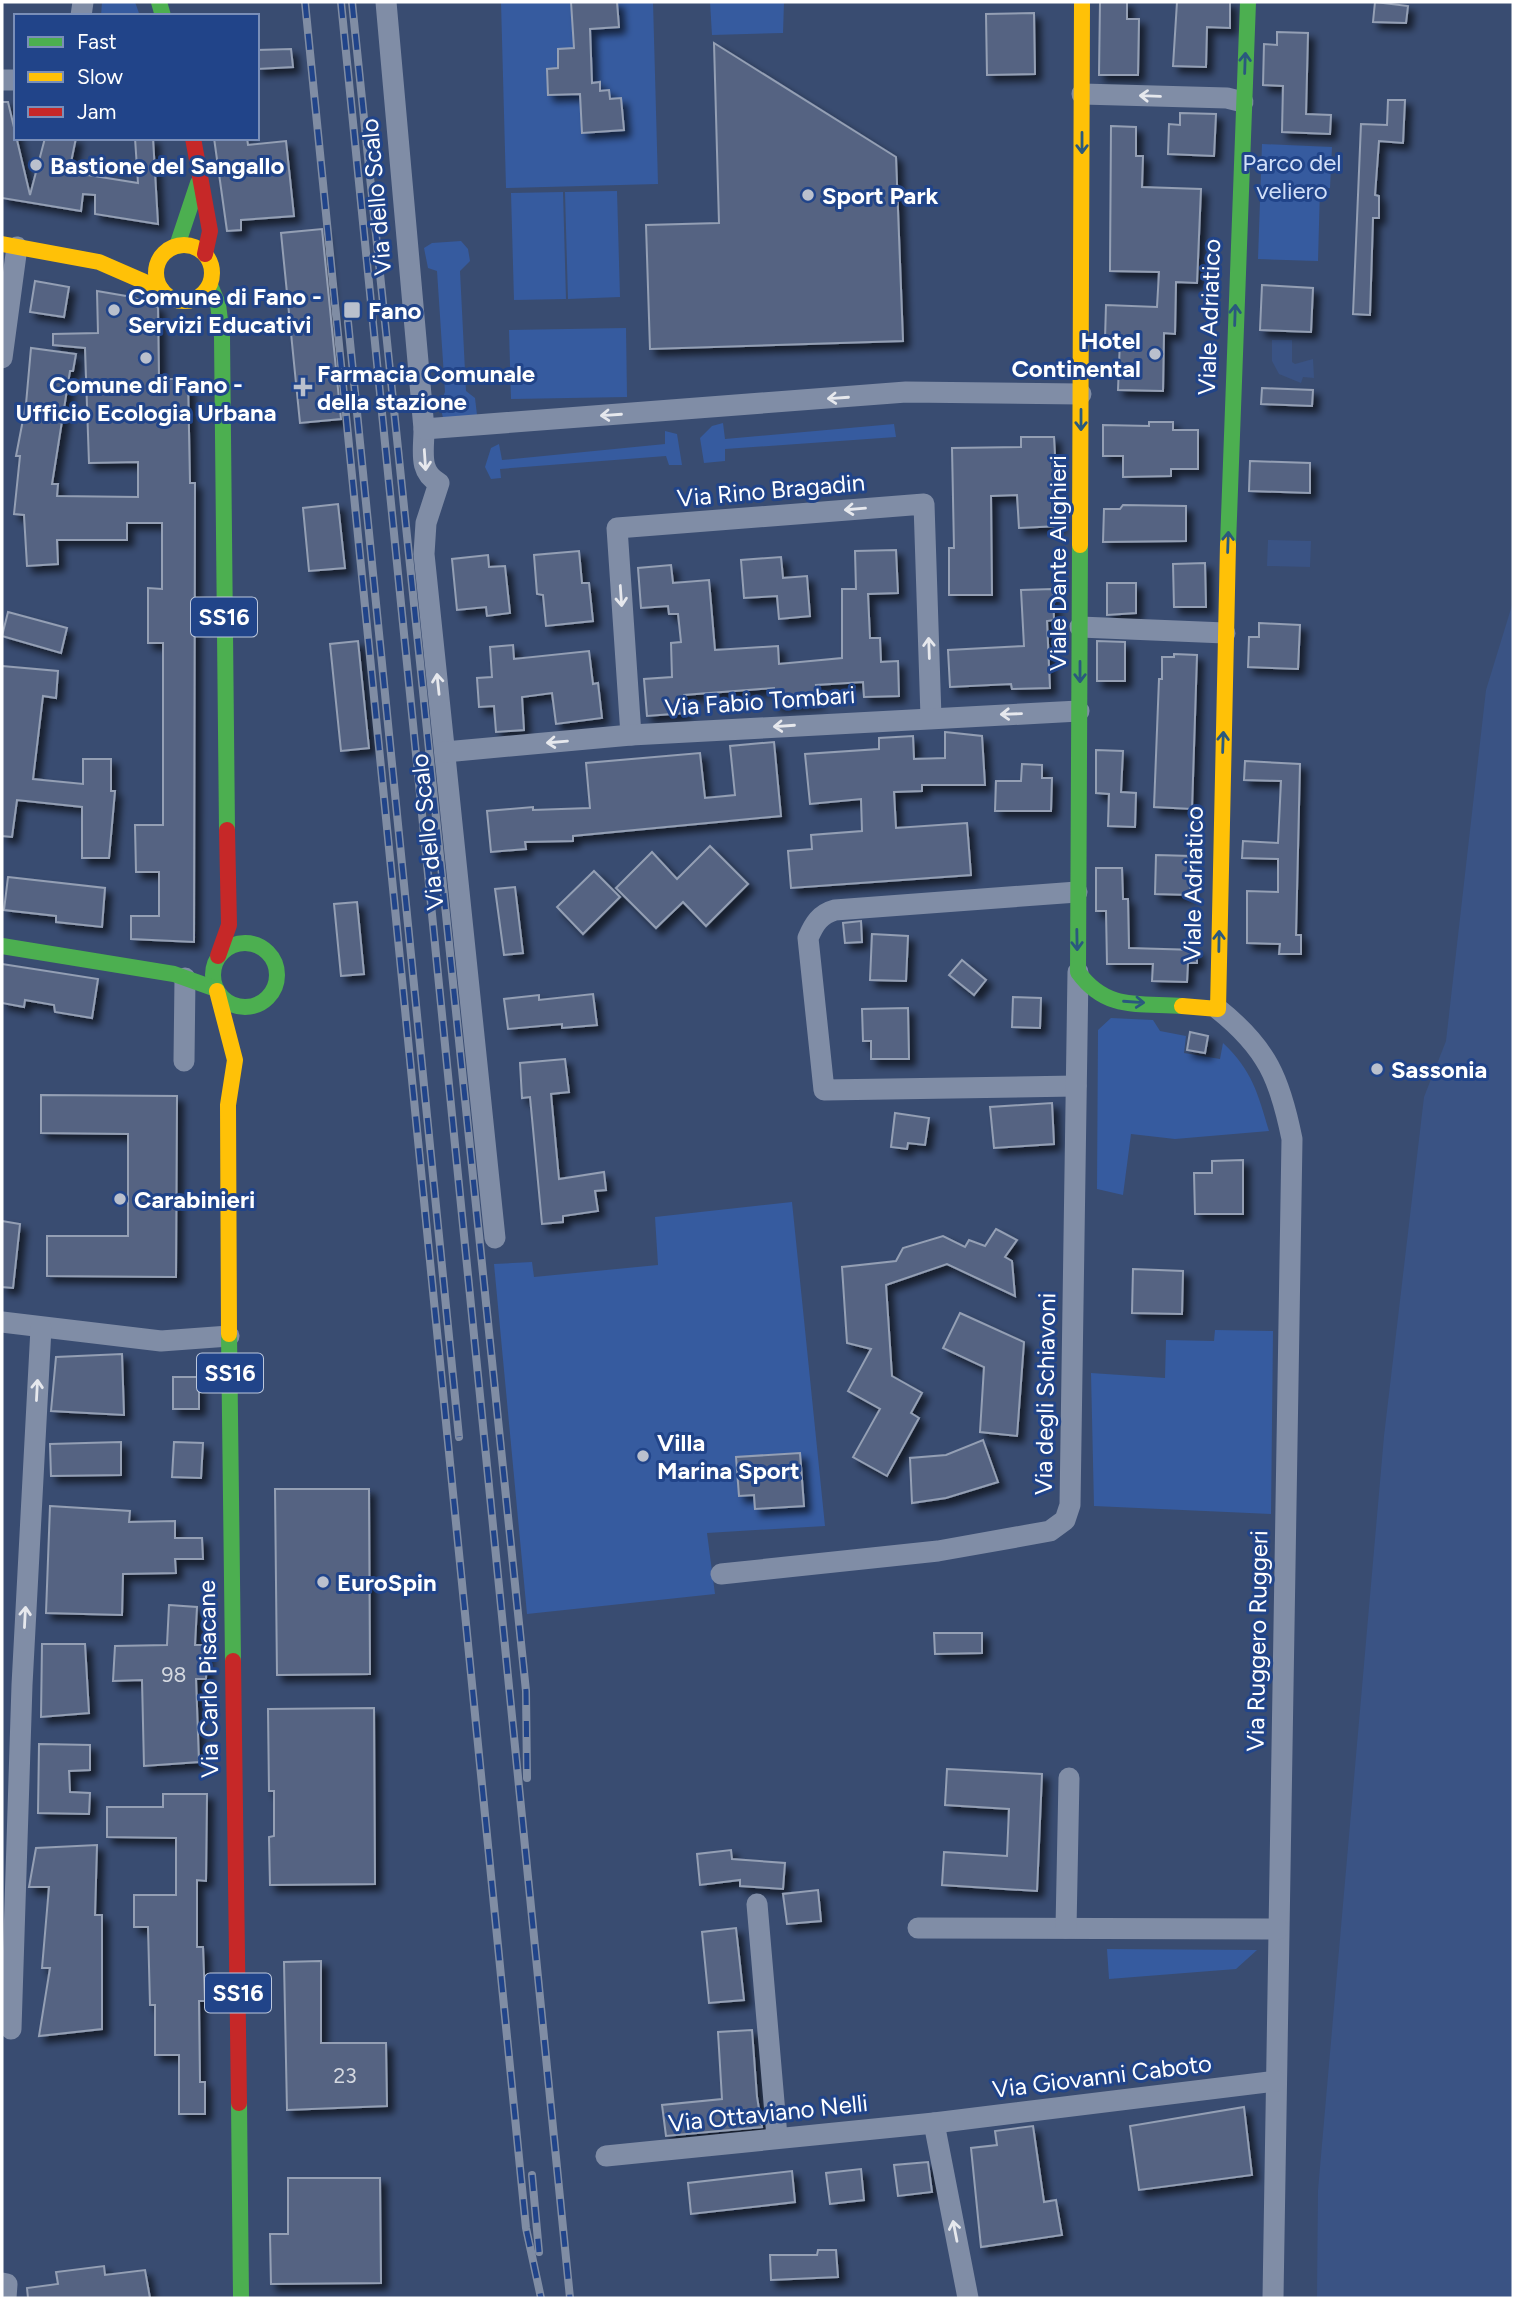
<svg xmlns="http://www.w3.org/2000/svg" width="1515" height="2300" viewBox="0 0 1515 2300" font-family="Figtree,sans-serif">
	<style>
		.green { fill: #365b9f }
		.water { fill: #3a5384 }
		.building { fill: #546482; stroke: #949fb4; stroke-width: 2; filter: url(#shadow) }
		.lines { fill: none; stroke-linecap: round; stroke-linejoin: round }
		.street { stroke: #808da6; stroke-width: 21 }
		.fast { stroke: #4caf50; stroke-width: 16 }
		.slow { stroke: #ffc107; stroke-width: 16 }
		.jam { stroke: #c62828; stroke-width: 16 }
		.rail-casing { stroke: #808da4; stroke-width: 8 }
		.rail { stroke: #214489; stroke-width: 5; stroke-dasharray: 16; stroke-linecap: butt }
		.oneway { stroke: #2a597e }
		.oneway2 { stroke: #e6e8ed }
		.poi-dot { fill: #bac0cd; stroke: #214489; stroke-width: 2.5 }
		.labels { text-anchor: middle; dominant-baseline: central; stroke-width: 6; stroke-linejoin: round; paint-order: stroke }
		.number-label { font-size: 21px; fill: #d4d8e0 }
		.shield { fill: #214489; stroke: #bcc7dc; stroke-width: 2 }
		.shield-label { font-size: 23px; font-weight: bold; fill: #fff }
		.park-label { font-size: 24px; fill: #d1dff8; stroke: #214489 }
		.poi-label { font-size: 24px; font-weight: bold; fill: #fff; stroke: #214489; text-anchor: start }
		.street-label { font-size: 24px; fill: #fff; stroke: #214489 }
	</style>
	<defs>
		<filter id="shadow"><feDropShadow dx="6" dy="6" stdDeviation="3.5" flood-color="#0009"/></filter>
	</defs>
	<rect width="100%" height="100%" fill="#394c71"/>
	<g class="green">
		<polygon points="102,2 135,2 140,16 101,16"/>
		<polygon points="501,2 653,2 658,184 506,188"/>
		<polygon points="710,2 784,2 783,33 712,35"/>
		<polygon points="1262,144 1332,147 1330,188 1320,188 1318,261 1258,259"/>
		<polygon points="617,191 620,297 568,299 565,192"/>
		<polygon points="563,192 566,299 514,300 511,193"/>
		<polygon points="461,241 468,249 470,261 460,271 466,391 475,398 477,415 443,418 440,404 445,392 437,271 428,268 424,248 432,243"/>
		<polygon points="626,328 627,397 511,399 509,330"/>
		<polygon points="723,423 725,439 894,424 896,437 725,449 725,461 704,463 700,438 712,426"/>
		<polygon points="665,431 677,434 682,465 669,465 666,456 500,469 501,478 491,479 485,467 491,448 499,444 502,460 665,444"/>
		<path d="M1111,1018L1153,1020L1160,1031L1186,1036L1184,1053L1220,1059L1223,1043C1252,1070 1258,1094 1269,1131L1175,1139L1131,1134L1123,1195L1097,1189L1098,1030Z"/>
		<polygon points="792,1202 825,1526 707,1533 715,1594 527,1614 494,1264 532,1262 534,1277 658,1265 655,1217"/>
		<polygon points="1215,1330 1273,1331 1271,1514 1094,1506 1091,1373 1165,1378 1166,1340 1214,1341"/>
		<polygon points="1107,1949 1257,1950 1236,1969 1109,1979"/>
	</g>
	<g class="water">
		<polygon points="1272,340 1292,340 1292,362 1295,364 1313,359 1314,378 1303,377 1301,383 1279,374 1272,361"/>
		<polygon points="1268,540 1311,541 1310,567 1267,566"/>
		<polygon points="1513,602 1513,2298 1317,2298 1318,2190 1384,1436 1424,1097 1446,1041 1486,690"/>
	</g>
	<g class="building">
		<polygon points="571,2 617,2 619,27 590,29 592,83 600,82 600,91 609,90 610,99 621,98 624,130 582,133 580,94 548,95 547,69 558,68 558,49 574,48"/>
		<polygon points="1100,2 1127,2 1127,19 1139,19 1138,75 1099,75"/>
		<polygon points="1177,2 1230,2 1230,28 1207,27 1206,67 1173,66"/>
		<polygon points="1375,2 1408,6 1406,23 1373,22"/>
		<polygon points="1034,13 1035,74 987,75 986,14"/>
		<polygon points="1277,32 1308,33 1306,114 1331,115 1330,134 1282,132 1283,86 1263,85 1264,44 1277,45"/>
		<polygon points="714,43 896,157 903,341 650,349 646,225 719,223"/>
		<polygon points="291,49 293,67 257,69 257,50"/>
		<polygon points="1388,100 1405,100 1403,143 1379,141 1375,195 1379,196 1379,218 1373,218 1370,315 1353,314 1361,124 1387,125"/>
		<polygon points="2,102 8,102 30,195 45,138 76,138 69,172 138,183 135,138 153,138 158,224 95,214 95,195 83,194 81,211 2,198"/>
		<polygon points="1180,113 1216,114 1214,156 1168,154 1169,124 1180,125"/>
		<polygon points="1111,126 1136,127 1136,156 1143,156 1142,187 1201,189 1197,283 1176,282 1175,334 1164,333 1163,391 1118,390 1120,340 1105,339 1106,305 1157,307 1159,272 1110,271"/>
		<polygon points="214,138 247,138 248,145 286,141 294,216 241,220 241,230 227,231"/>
		<polygon points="322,229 341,419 300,423 281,233"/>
		<polygon points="35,281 69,287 64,317 30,312"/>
		<polygon points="1262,285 1313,288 1311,332 1260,330"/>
		<polygon points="97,291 132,297 158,307 159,379 188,379 190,483 195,483 194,942 131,939 131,916 159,916 159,872 136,872 135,825 163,825 163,643 148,643 148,588 162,589 162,523 127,523 127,540 57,540 58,564 27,566 24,515 14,514 20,456 16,456 26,404 31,348 76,354 73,371 70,371 52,484 58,484 57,496 138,497 138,462 89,463 85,348 53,345 53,334 98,333"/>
		<polygon points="1262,388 1313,390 1312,406 1261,404"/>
		<polygon points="1149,422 1173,422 1173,430 1198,430 1198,469 1171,469 1171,476 1123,477 1123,456 1103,456 1103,425 1149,426"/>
		<polygon points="1021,437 1054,437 1059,526 1019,528 1017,495 991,496 992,595 949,595 949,548 954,548 952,448 1021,447"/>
		<polygon points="1250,461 1310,463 1310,493 1249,491"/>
		<polygon points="338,504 345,568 309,571 303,508"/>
		<polygon points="1123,505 1186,506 1186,541 1103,542 1104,509 1120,509"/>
		<polygon points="896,550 898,593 868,594 870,638 880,638 881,662 898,661 899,696 864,697 863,682 816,685 818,702 775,705 774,688 684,695 685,713 647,716 644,679 672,677 671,643 681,642 678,614 669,614 668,606 641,608 638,568 671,565 673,583 709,580 715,650 778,646 779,664 842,658 842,589 856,589 855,551"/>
		<polygon points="579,551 582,583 589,583 593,621 546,626 543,595 537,594 534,555"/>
		<polygon points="488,555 489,567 505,566 510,613 487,616 486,607 457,610 452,559"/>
		<polygon points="781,557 783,578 807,576 810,616 779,619 777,596 744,598 741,560"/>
		<polygon points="1205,563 1206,607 1174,607 1173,564"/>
		<polygon points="1107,583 1136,583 1136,613 1107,615"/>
		<polygon points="1053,589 1054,620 1047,621 1050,688 1012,689 1011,684 950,687 948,650 1024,646 1021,590"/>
		<polygon points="8,612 67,628 61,653 2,636"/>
		<polygon points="1259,623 1300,625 1298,669 1248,667 1249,637 1259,637"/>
		<polygon points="358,641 369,748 341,751 330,644"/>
		<polygon points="1097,641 1125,642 1125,681 1097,681"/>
		<polygon points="513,645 514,659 589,651 593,684 598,683 602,718 556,724 552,693 522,697 524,730 496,732 494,706 479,707 477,678 492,677 490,647"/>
		<polygon points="1174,654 1197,655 1192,809 1154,807 1159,679 1162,679 1162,657 1174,657"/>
		<polygon points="2,666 58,671 56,698 43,696 33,779 83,784 83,759 111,759 111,791 115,791 109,858 82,858 82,807 17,800 12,837 2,836"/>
		<polygon points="945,732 982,736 985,785 922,785 922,791 894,792 896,828 967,823 971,875 791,888 788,851 812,849 811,835 862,831 861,799 810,804 805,754 879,749 879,738 913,736 914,759 945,758"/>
		<polygon points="774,742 781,816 573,836 573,841 525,842 526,849 491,852 487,811 533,807 533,810 590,808 586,763 700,753 705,798 735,795 730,746"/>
		<polygon points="1096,750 1123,751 1121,792 1136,793 1135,827 1108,826 1109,794 1096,793"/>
		<polygon points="1245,761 1300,764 1296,935 1301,935 1301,954 1279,954 1280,944 1247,943 1247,891 1278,892 1278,859 1242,858 1243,841 1278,843 1281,781 1244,780"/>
		<polygon points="1022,764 1042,765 1042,778 1052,778 1051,811 995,811 996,781 1021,781"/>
		<polygon points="710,846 748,884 706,926 683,902 656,928 616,888 652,852 677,879"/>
		<polygon points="1156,855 1191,856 1190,895 1155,894"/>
		<polygon points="1096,868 1122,868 1123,899 1128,899 1129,948 1197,950 1197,963 1188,963 1187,982 1152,981 1153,964 1107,964 1106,911 1096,911"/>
		<polygon points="594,871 620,897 583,934 557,907"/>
		<polygon points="8,877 105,888 102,927 56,922 56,916 4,910"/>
		<polygon points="515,887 523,953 504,955 495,889"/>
		<polygon points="357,902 364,974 341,976 334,904"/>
		<polygon points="861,921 862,942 845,943 843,923"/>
		<polygon points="872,934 908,936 906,981 870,980"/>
		<polygon points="962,960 986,980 974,995 949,975"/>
		<polygon points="2,964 98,979 92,1018 55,1012 54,1005 25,1000 24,1007 2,1003"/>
		<polygon points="593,994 597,1025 562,1028 562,1024 508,1029 504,999 539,995 539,1000"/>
		<polygon points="1013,997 1041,998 1040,1028 1012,1027"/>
		<polygon points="908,1008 909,1059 871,1059 871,1041 863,1041 862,1009"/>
		<polygon points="1190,1032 1208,1036 1205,1053 1187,1050"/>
		<polygon points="565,1059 569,1092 551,1094 559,1179 604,1172 606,1190 595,1191 598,1211 563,1216 563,1222 542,1224 530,1097 522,1098 520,1063"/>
		<polygon points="41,1095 177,1096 176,1277 47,1276 47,1236 128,1236 128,1134 41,1133"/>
		<polygon points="1052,1103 1054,1144 994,1148 990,1107"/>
		<polygon points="895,1113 929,1118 925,1145 908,1143 907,1149 891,1147"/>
		<polygon points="1243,1160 1243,1214 1195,1214 1194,1173 1212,1173 1212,1161"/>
		<polygon points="2,1221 20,1224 13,1288 2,1287"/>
		<polygon points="996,1229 1017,1240 1005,1257 1012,1261 1015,1296 947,1264 886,1285 892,1376 922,1393 911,1413 919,1418 887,1476 853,1457 880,1409 848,1391 871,1349 847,1343 842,1267 896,1261 903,1248 943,1236 965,1247 969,1240 985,1246"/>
		<polygon points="1133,1269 1183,1271 1182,1314 1132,1313"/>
		<polygon points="960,1313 1024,1342 1017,1436 980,1432 984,1367 943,1348"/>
		<polygon points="122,1354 124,1415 51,1411 56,1357"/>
		<rect x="173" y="1377" width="26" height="32"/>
		<polygon points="983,1440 998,1482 946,1498 912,1503 910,1458 946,1455"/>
		<polygon points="121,1442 121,1475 51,1476 50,1444"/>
		<polygon points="174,1442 203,1443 201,1478 172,1477"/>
		<polygon points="800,1453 804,1506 755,1509 754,1495 739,1496 736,1457"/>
		<polygon points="275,1489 369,1489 370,1674 277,1675"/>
		<polygon points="50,1506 130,1511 129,1522 175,1521 175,1538 202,1538 203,1559 175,1559 176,1573 123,1574 122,1615 46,1613"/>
		<polygon points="169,1605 197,1607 195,1645 207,1645 206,1679 196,1679 199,1762 144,1766 142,1680 113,1681 115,1646 167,1645"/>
		<polygon points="934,1633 982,1633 982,1653 935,1654"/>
		<polygon points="42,1644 85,1644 89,1713 41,1717"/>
		<polygon points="374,1708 375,1884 270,1885 269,1837 274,1836 274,1791 269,1791 268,1709"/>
		<polygon points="39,1744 90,1745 90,1770 69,1771 70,1792 90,1793 89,1814 38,1813"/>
		<polygon points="947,1769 1042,1774 1037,1891 942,1885 944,1852 1007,1856 1009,1809 945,1805"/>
		<polygon points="163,1794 207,1794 206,1881 197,1880 197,1947 203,1947 205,2001 199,2001 200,2082 205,2082 205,2114 179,2114 179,2055 155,2055 155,2005 150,2005 148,1927 134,1927 134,1895 176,1895 176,1838 107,1837 107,1807 163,1807"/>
		<polygon points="97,1845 95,1915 102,1915 102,2029 39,2036 50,1968 42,1968 49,1887 29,1887 36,1848"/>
		<polygon points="731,1850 732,1859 785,1863 783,1889 740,1886 740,1880 700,1885 697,1854"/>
		<polygon points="818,1890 821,1921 787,1924 783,1894"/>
		<polygon points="736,1928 744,2000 709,2003 702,1932"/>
		<polygon points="321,1961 321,2043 386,2043 387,2106 287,2110 284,1962"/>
		<polygon points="752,2030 757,2097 762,2127 666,2136 662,2105 722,2099 718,2032"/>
		<polygon points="1244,2107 1252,2175 1139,2190 1130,2126"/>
		<polygon points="1033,2126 1044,2202 1056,2200 1062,2235 981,2247 971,2148 997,2145 995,2131"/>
		<polygon points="928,2162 932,2192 898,2196 894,2165"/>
		<polygon points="861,2169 864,2200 830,2204 826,2173"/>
		<polygon points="792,2171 795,2202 691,2214 688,2183"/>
		<polygon points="288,2178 380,2178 381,2283 271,2284 270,2234 288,2234"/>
		<polygon points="818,2250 836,2250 838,2277 771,2280 770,2255 817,2255"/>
		<polygon points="104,2266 105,2275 145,2270 150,2298 28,2298 27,2288 58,2284 56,2272"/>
	</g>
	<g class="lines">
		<g class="street">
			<path d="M386,2L424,429C424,451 418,472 439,483L426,523L424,554L495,1238"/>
			<polyline points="81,16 83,2"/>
			<polyline points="2,80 16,80"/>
			<polyline points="1082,94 1227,98 1243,102"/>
			<polyline points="2,358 17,247"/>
			<polyline points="424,429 906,392 1081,394"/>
			<polyline points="1080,627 1225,633"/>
			<polyline points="631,735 617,528 924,504 931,717"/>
			<polyline points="445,752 631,735 1079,711"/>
			<path d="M1218,1009C1267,1048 1280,1079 1292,1139L1273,2298"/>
			<polyline points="184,1061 185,978"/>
			<path d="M1076,1086L824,1090L808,938C814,924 820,914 835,910L1077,892"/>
			<polyline points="2,1322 161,1341 229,1336"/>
			<polyline points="721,1574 938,1551 1050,1531 1065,1520 1070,1505 1078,972"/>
			<polyline points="757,1904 777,2137"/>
			<polyline points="918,1928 1278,1929"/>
			<polyline points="1066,1928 1069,1778"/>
			<polyline points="11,2029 22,1685 41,1328"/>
			<polyline points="934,2123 968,2298"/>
			<polyline points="606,2156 934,2123 1276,2081"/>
			<polyline points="2,2283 7,2284 6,2298"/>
		</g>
		<g class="fast">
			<polyline points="159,2 163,16"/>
			<polyline points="177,246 198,183"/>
			<polyline points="210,285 218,304 222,337 227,830"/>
			<polyline points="1228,544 1248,2"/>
			<path d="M1080,545L1078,972C1106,1011 1139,1003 1182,1006"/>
			<circle cx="245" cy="975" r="32"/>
			<polyline points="2,946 174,974 216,989"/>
			<polyline points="229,1334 233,1661"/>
			<polyline points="239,2103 241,2298"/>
		</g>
		<g class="slow">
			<polyline points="2,244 99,262 161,289"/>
			<circle cx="184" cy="273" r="28"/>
			<polyline points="1080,545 1082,2"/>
			<polyline points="217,991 235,1060 228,1105 229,1334"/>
			<polyline points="1182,1006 1218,1009 1228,544"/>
		</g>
		<g class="jam">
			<polyline points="193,138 210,231 205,254"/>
			<polyline points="218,956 229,925 227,830"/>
			<polyline points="233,1661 239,2103"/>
		</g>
		<defs>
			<g id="rail">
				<polyline points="305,2 526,2228 541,2298"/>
				<polyline points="341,2 570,2298"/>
				<polyline points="352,2 526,1691 527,1778"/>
				<polyline points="348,322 459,1437"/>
				<polyline points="532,2175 539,2252"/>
			</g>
		</defs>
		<use href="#rail" class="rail-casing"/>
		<use href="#rail" class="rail"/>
	</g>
	<defs><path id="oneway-shaft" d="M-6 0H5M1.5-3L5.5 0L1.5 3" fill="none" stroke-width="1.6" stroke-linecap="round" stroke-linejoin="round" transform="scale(1.75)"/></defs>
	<g class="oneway">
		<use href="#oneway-shaft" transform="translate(1245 63) rotate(-88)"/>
		<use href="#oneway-shaft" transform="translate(1082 143) rotate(90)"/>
		<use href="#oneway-shaft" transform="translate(1235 315) rotate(-88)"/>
		<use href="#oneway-shaft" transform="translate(1081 420) rotate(90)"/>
		<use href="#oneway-shaft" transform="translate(1228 542) rotate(-88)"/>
		<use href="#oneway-shaft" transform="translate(1080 672) rotate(90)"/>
		<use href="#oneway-shaft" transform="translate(1223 742) rotate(-88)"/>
		<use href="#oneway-shaft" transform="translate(1077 940) rotate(89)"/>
		<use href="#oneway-shaft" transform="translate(1219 941) rotate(-89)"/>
		<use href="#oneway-shaft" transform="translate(1134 1002) rotate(4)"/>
	</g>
	<g class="oneway2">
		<use href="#oneway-shaft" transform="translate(1150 96) rotate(-178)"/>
		<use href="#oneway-shaft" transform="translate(838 398) rotate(176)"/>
		<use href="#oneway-shaft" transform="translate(611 415) rotate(176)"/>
		<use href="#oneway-shaft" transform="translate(425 460) rotate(86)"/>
		<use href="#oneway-shaft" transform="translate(855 509) rotate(175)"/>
		<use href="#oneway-shaft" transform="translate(621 596) rotate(86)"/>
		<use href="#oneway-shaft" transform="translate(929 648) rotate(-92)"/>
		<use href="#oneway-shaft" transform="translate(438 684) rotate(-96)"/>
		<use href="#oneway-shaft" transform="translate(1011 714) rotate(178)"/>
		<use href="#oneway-shaft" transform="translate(784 726) rotate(176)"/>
		<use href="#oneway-shaft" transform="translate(557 742) rotate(175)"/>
		<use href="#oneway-shaft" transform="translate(37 1390) rotate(-87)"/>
		<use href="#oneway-shaft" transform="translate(25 1617) rotate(-87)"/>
		<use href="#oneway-shaft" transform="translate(955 2231) rotate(-101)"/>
	</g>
	<g class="poi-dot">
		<circle cx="36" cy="165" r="7"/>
		<circle cx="808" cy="195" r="7"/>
		<circle cx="114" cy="310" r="7"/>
		<rect x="343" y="301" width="18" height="18" rx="3.5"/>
		<circle cx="1155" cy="354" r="7"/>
		<circle cx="146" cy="358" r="7"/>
		<path d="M299.5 376.5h7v7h7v7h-7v7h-7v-7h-7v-7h7z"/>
		<circle cx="1377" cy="1069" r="7"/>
		<circle cx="120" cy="1199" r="7"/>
		<circle cx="643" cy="1456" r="7"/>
		<circle cx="323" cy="1582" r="7"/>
	</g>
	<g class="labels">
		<g class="number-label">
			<text x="174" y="1674">98</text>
			<text x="345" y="2075">23</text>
		</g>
		<g class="shield">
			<rect x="191" y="597.5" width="66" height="39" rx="5"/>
			<rect x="197" y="1353.5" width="66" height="39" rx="5"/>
			<rect x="205" y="1973.5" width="66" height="39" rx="5"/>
		</g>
		<g class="shield-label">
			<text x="224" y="617">SS16</text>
			<text x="230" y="1373">SS16</text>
			<text x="238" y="1993">SS16</text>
		</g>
		<g class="park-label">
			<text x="1292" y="162">Parco del<tspan x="1292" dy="28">veliero</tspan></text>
		</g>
		<g class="poi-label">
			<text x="50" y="165">Bastione del Sangallo</text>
			<text x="822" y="195">Sport Park</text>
			<text x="128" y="296">Comune di Fano -<tspan x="128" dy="28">Servizi Educativi</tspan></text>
			<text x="368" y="310">Fano</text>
			<text x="1141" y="340" text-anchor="end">Hotel<tspan x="1141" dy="28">Continental</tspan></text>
			<text x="317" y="373">Farmacia Comunale<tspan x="317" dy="28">della stazione</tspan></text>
			<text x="146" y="384" text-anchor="middle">Comune di Fano -<tspan x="146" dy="28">Ufficio Ecologia Urbana</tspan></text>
			<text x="1391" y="1069">Sassonia</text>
			<text x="134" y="1199">Carabinieri</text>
			<text x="657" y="1442">Villa<tspan x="657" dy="28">Marina Sport</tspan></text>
			<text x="337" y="1582">EuroSpin</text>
		</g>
		<g class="street-label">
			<text transform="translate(376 197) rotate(-95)">Via dello Scalo</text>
			<text transform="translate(1209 317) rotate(-88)">Viale Adriatico</text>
			<text transform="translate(771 490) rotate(-5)">Via Rino Bragadin</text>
			<text transform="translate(1057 563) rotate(-90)">Viale Dante Alighieri</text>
			<text transform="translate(760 701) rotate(-4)">Via Fabio Tombari</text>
			<text transform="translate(427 832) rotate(-96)">Via dello Scalo</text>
			<text transform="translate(1193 884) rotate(-89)">Viale Adriatico</text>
			<text transform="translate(1045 1394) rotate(-89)">Via degli Schiavoni</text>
			<text transform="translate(1257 1641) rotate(-89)">Via Ruggero Ruggeri</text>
			<text transform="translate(208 1679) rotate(-91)">Via Carlo Pisacane</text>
			<text transform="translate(1102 2076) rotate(-7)">Via Giovanni Caboto</text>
			<text transform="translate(768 2113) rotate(-6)">Via Ottaviano Nelli</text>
		</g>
	</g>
	<rect width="1515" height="2300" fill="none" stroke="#ffffff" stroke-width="7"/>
	<rect x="14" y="14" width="245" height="126" fill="#214489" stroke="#7a8fb8" stroke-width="2"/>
	<rect x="28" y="37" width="35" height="10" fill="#4caf50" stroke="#7a8fb8" stroke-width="2"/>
	<text x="77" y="49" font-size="21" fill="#ffffff">Fast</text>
	<rect x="28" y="72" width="35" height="10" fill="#ffc107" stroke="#7a8fb8" stroke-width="2"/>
	<text x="77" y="84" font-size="21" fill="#ffffff">Slow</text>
	<rect x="28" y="107" width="35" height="10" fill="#c62828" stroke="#7a8fb8" stroke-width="2"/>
	<text x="77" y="119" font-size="21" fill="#ffffff">Jam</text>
</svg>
